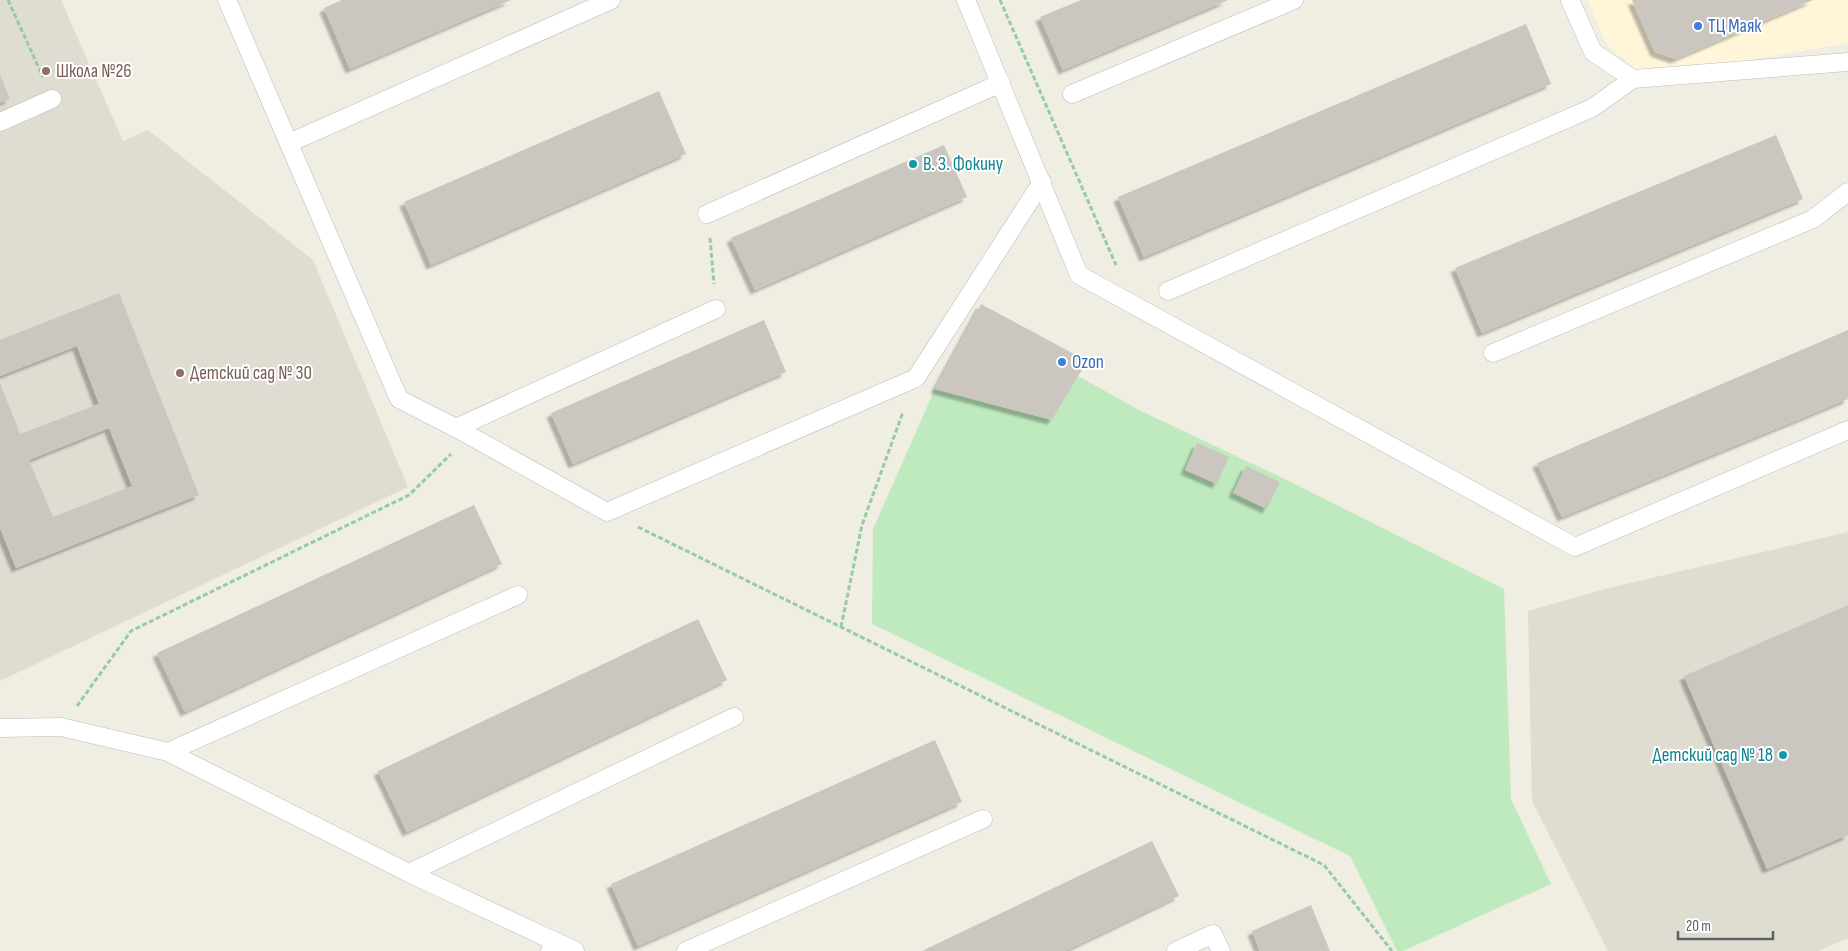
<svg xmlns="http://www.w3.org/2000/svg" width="1848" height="951" viewBox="0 0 1848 951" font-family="'Sofia Sans Condensed',sans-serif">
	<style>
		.commercial { fill: #fff5d9 }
		.education { fill: #dfdcd2 }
		.green { fill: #beeabd }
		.building { fill: #cbc7c0; fill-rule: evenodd; filter: url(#shadow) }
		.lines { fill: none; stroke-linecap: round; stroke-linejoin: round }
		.lane-casing { stroke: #b8bcc1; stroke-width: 19 }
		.path { stroke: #95cca4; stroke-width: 3; stroke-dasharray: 5 2.5; stroke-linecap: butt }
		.lane { stroke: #fff; stroke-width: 18 }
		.shop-dot { fill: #3f7fe0; stroke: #fff; stroke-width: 2 }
		.education-dot { fill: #8d6e63; stroke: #fff; stroke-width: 2 }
		.culture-dot { fill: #0f9aa8; stroke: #fff; stroke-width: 2 }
		.labels { text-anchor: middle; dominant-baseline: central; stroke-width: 4; stroke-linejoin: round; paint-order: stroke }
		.shop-label { font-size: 19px; fill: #366cbe; stroke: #fff; text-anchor: start }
		.education-label { font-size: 19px; fill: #785e54; stroke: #fff; text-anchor: start }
		.culture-label { font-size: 19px; fill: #0d838f; stroke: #fff; text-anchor: start }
	</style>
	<defs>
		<filter id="shadow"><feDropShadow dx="-4.5" dy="4.5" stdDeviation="1" flood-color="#0004"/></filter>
	</defs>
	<rect width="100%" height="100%" fill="#f0ede3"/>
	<polygon class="commercial" points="1587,0 1848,0 1848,43 1713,67 1637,70 1608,47"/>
	<g class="education">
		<polygon points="0,0 61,0 123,141 148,130 313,260 408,487 0,681"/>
		<polygon points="1848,532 1848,938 1818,951 1608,951 1532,801 1528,611 1609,588"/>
	</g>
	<polygon class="green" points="1078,376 1139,410 1293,483 1504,589 1511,799 1551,884 1403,951 1397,951 1350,856 872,624 873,529 935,389 1052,420"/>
	<g class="building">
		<polygon points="342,0 511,0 350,69 324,8"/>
		<polygon points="1081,0 1228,0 1063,70 1040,17"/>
		<polygon points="1632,0 1813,0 1675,59 1655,52"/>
		<polygon points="1526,24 1551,84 1144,257 1118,197"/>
		<polygon points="0,75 10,99 0,103"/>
		<polygon points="659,91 686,154 431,265 404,202"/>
		<polygon points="1776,135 1803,199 1482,333 1455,268"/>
		<polygon points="944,145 967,197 755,290 731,238"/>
		<path d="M119,293L199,495L16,568L0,528V383L20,434L99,404L77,346L0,376V340ZM109,428L132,486L53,517L29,460Z"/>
		<polygon points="981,304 1087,361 1052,420 935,389"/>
		<polygon points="764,320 786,372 573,464 551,413"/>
		<polygon points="1848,330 1848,399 1562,517 1537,463"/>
		<polygon points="1197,443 1229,457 1217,484 1185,470"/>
		<polygon points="1246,466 1280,482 1267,509 1233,493"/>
		<polygon points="474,505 502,564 185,712 157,653"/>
		<polygon points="1848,605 1848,835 1767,869 1684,676"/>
		<polygon points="698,619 727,680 407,832 378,771"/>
		<polygon points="935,740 962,802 638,946 611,884"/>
		<polygon points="1152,841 1179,896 1065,951 922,951"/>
		<polygon points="1311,905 1330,951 1260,951 1252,931"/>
	</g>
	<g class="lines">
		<defs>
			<g id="lane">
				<polyline points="227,0 399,399 456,428 607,512 916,378 1042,182"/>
				<polyline points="966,0 1079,275 1575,547 1848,430"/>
				<polyline points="1570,0 1593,52 1633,79 1848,62"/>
				<polyline points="1072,94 1294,0"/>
				<polyline points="0,122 52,99"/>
				<polyline points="289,143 611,0"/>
				<polyline points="707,214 1001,83"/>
				<polyline points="1168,291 1592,108 1633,79"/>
				<polyline points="1493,353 1813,219 1848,192"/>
				<polyline points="456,428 716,309"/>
				<polyline points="0,728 61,727 168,752 409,873 554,941"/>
				<polyline points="168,752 518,595"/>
				<polyline points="409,873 734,717"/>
				<polyline points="550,951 554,941 575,951"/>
				<polyline points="686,951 983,819"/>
				<polyline points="1176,951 1213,934 1221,951"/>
			</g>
		</defs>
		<use href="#lane" class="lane-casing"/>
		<g class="path">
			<polyline points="8,0 43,77"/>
			<polyline points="1000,0 1116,265"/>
			<polyline points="710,238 714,284"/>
			<polyline points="638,527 1324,865 1392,951"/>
			<polyline points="841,627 862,525 903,412"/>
			<polyline points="77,706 131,631 409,495 451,454"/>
		</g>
		<use href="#lane" class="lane"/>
	</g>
	<g class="shop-dot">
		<circle cx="1698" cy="26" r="5"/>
		<circle cx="1062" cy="362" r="5"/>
	</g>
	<g class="education-dot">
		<circle cx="46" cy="71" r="5"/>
		<circle cx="180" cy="373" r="5"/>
	</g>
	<g class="culture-dot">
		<circle cx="913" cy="164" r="5"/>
		<circle cx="1783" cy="755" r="5"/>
	</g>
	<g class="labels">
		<g class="shop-label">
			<text x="1708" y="26">ТЦ Маяк</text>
			<text x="1072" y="362">Ozon</text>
		</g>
		<g class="education-label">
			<text x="56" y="71">Школа №26</text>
			<text x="190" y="373">Детский сад № 30</text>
		</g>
		<g class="culture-label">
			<text x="923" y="164">В. З. Фокину</text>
			<text x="1773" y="755" text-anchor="end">Детский сад № 18</text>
		</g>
	</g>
	<path d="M1678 931v8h95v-8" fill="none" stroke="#5b6066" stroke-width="2.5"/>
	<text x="1686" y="931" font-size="15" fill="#5b6066" stroke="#ffffff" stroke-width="4" paint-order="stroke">20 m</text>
</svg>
